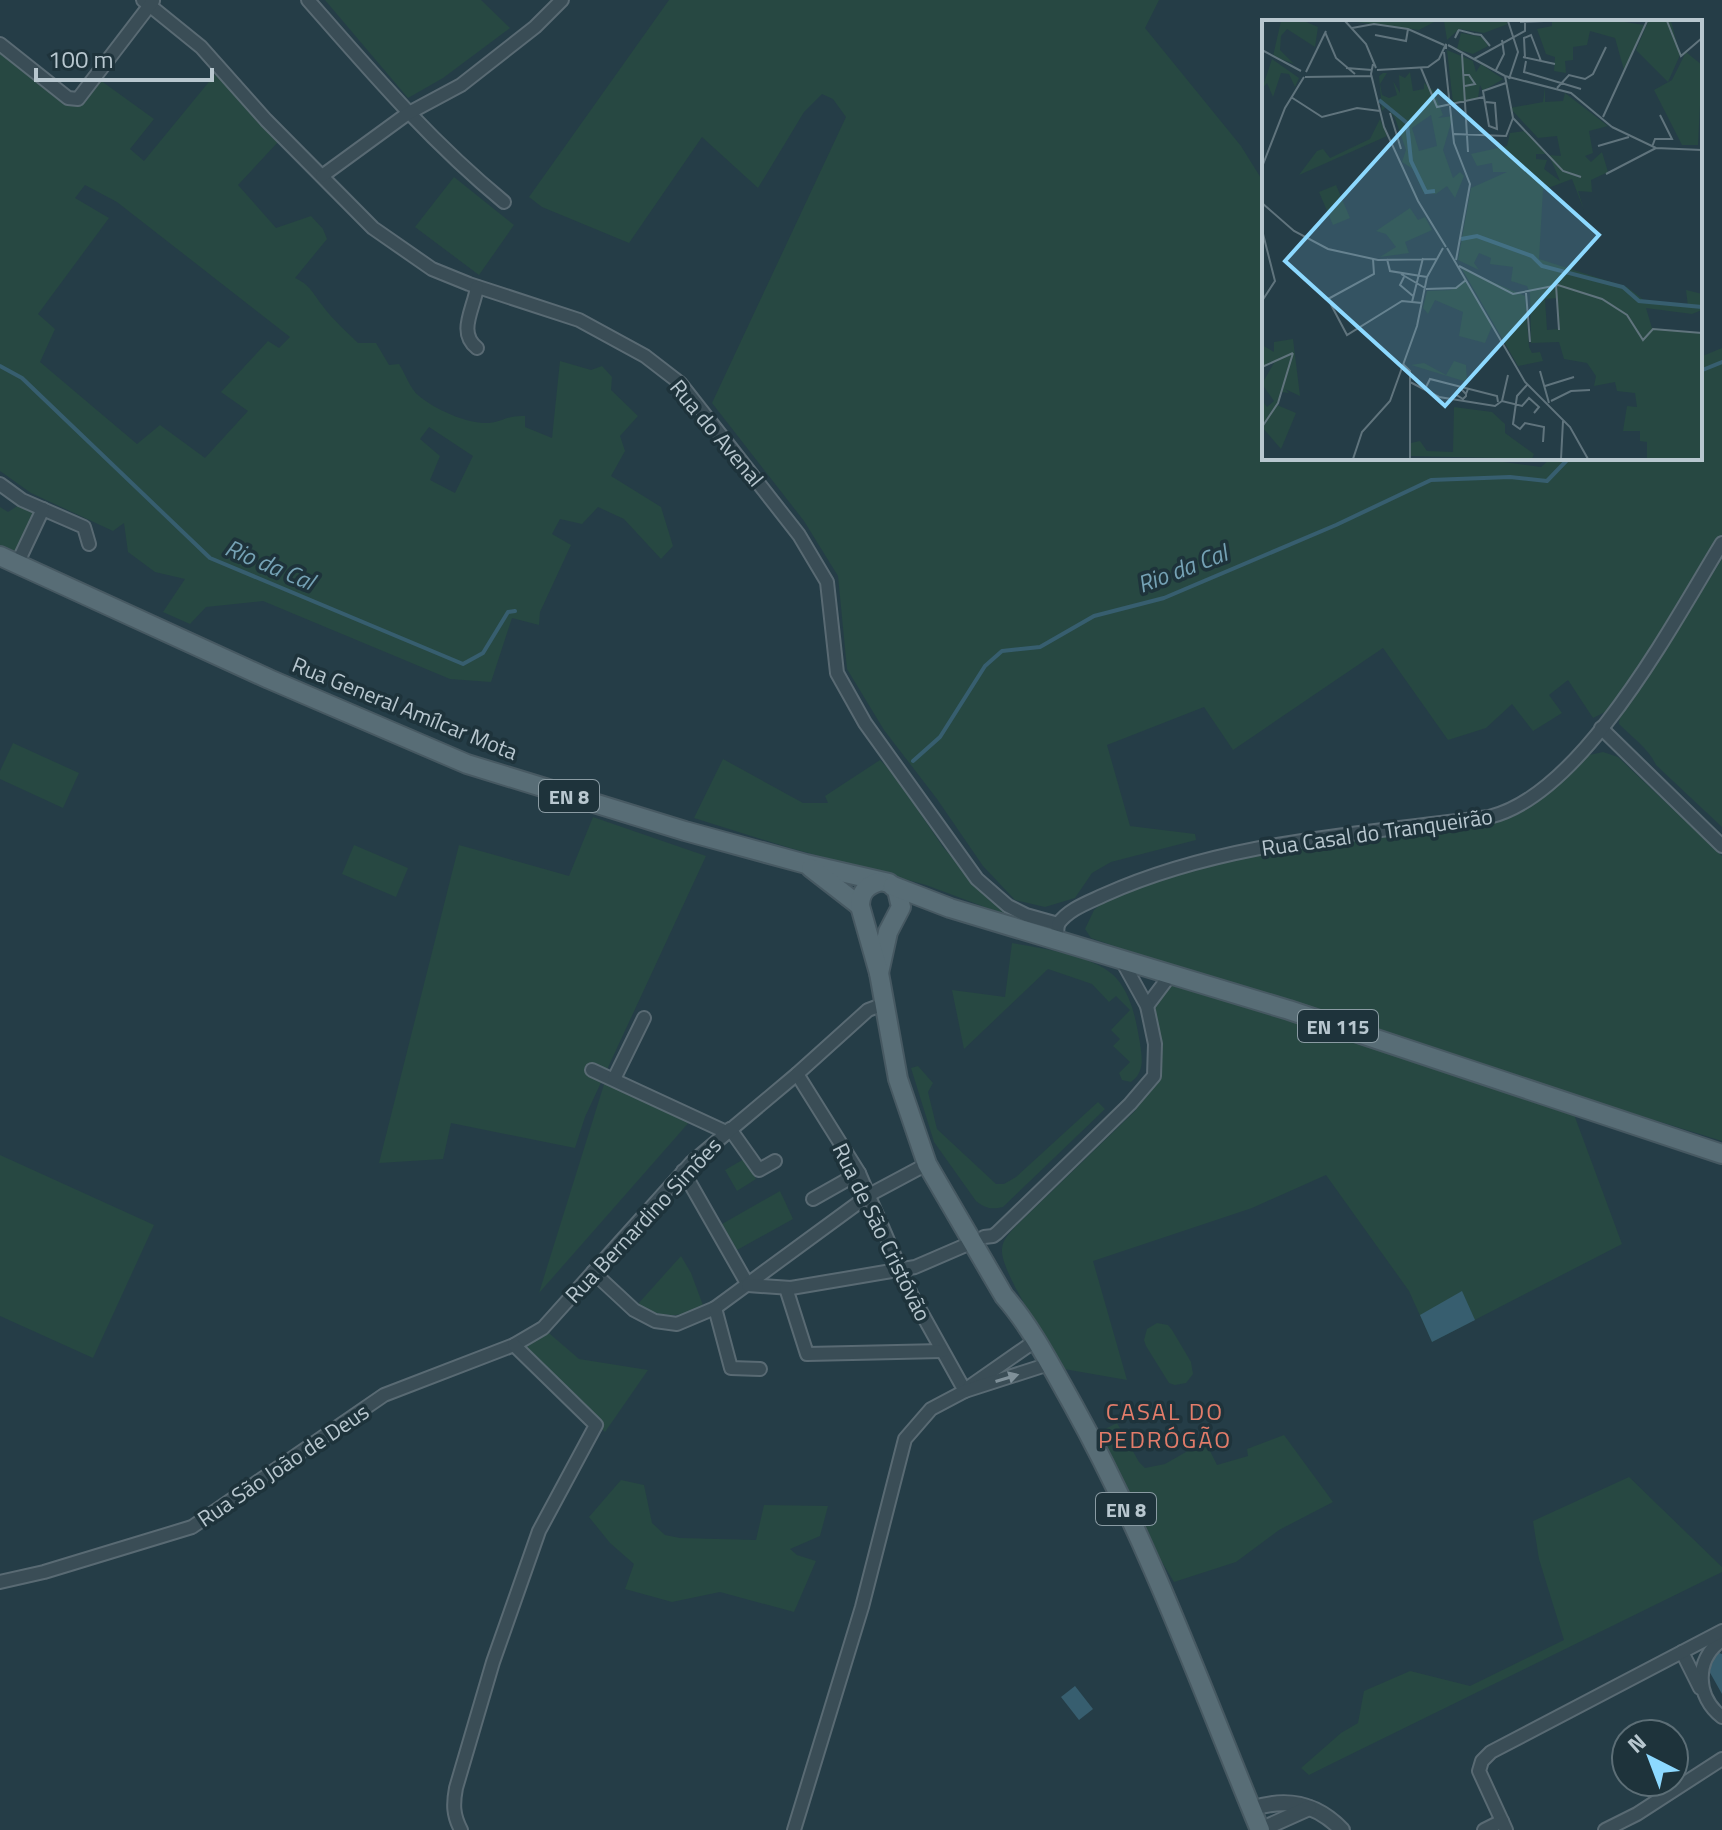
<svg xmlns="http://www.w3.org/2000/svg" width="1722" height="1830" viewBox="0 0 1722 1830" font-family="'Titillium Web',sans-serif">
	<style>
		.green { fill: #274842; fill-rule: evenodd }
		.water { fill: #375e6f }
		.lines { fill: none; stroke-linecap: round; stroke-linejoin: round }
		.stream { stroke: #375e6f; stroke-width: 4 }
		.minor-casing { stroke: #596a73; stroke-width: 16 }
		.tertiary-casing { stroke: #596a73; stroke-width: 18 }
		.primary-casing { stroke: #475962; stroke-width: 22 }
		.minor { stroke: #3a4d56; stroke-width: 12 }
		.tertiary { stroke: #3a4d56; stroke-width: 14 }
		.primary { stroke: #586d76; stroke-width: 18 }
		.oneway { fill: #7f9099 }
		.labels { text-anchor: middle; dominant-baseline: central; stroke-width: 7; stroke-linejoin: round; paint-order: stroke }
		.shield { fill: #1e333b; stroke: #8a9ba3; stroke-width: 2 }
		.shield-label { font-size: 20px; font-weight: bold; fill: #b8c7cf }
		.street-label { font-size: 22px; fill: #b8c7cf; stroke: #1e333b }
		.water-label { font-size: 24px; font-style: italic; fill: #75a2b5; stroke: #1e333b }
		.neighbourhood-label { font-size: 24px; letter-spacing: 2px; fill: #e27c6a; stroke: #1e333b }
		.inset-river { fill: none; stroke: #375e6f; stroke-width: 4 }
		.inset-road { fill: none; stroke: #60747d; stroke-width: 2 }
		.view { fill: #8dd9ff; fill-opacity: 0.15; stroke: #8dd9ff; stroke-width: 4 }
		.inset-edge { fill: none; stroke: #b8c7cf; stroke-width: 4 }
	</style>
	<rect width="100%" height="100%" fill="#253d47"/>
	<g class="green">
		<polygon points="325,0 481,0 510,28 443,78 408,98"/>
		<polygon points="669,0 1159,0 1145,28 1241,146 1264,183 1264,458 1492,458 1496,461 1541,467 1551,458 1700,458 1700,357 1722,348 1722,537 1615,707 1593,718 1568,680 1549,695 1562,713 1533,731 1512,704 1486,728 1448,740 1383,648 1233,750 1204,707 1107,745 1130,826 1195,834 1196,840 1111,862 1092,873 1075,898 1045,907 1015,900 983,866 937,799 884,730 847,669 838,576 804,521 712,403 846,117 833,99 822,94 804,112 758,188 702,137 629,243 542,207 529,197"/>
		<path d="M0,50L81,103L100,80L154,119L130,149L144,161L217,72L278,142L238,185L276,228L311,216L323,229L327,239L295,278C310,285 312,292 322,305C332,319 346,331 358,343H376L389,365L399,364C405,373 410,389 419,396C436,410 467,424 489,423C503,422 507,415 525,416V427L552,438L560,361L591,370L602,366L612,377L611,390L638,416L620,436L625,451L611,476L661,507L673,546L661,559L624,519L598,507L582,524L560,519L552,534L571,545L540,612L539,625L512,618L491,682L450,679L263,601L206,607L190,624L163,612L185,579L155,572L128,552L124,523L113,531L31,493L0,471ZM85,185L117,202L290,337L279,348L268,341L221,392L248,411L205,458L160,425L137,444L40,362L55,329L38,314L109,218L75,198ZM429,427L473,456L455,493L430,480L440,456L420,439Z"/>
		<polygon points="454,177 514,225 479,275 415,227"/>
		<polygon points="22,503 35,509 14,556 0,549 0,507 8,512"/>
		<path d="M1722,559V827L1656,765C1649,749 1632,737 1619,724L1620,715L1656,665Z"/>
		<polygon points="13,743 79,773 63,808 0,779 0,771"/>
		<polygon points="1603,752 1618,757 1722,856 1722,1141 1308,1013 1091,938 1085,929 1094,910 1110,897 1160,878 1244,857 1503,818 1526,807 1585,756"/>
		<polygon points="723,759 803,803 828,803 825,796 880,760 892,772 943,847 989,900 1007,912 1042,924 1041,928 926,885 790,848 694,818"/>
		<polygon points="593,817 706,856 585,1117 575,1148 451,1123 443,1159 379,1163 459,845 569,876"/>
		<polygon points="354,845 408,868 396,897 342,874"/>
		<path d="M1012,943C1040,948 1099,956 1117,979C1132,997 1136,1020 1140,1043C1142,1058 1145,1072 1131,1082L1122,1080L1119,1073L1130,1062L1113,1046L1120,1039L1111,1030L1130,1010L1116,996L1109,1002L1092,984L1048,969L964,1049L952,990L1005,997Z"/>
		<path d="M1171,979L1572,1109L1622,1244L1432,1342L1409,1291L1326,1175L1252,1208L1093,1261L1127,1380L1064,1369C1050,1346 1003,1275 1002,1252C1001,1240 1010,1233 1017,1225L1135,1111L1154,1076L1147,1006Z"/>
		<path d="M918,1066L933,1083L928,1092L937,1129L996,1184H1004L1016,1177L1098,1102L1105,1109L1003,1207C991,1210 985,1208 976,1201L934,1142L911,1068Z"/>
		<polygon points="606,1078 691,1120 539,1293"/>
		<polygon points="0,1155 154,1225 93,1358 0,1316"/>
		<polygon points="744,1159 756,1179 737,1191 725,1170"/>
		<polygon points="780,1191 793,1219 737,1250 722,1224"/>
		<path d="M681,1256L691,1273L704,1308C680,1317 660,1319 638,1304Z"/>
		<polygon points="1157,1323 1168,1325 1172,1330 1191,1362 1193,1374 1186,1383 1175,1385 1169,1383 1146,1346 1144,1340 1147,1329"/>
		<polygon points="543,1328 579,1359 648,1370 605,1432 514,1345"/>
		<polygon points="1117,1423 1139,1462 1145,1468 1165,1464 1205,1441 1217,1465 1248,1456 1247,1449 1284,1435 1333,1502 1279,1530 1236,1562 1174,1582 1148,1539 1099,1432"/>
		<polygon points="1629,1477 1722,1567 1722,1572 1329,1765 1309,1775 1301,1768 1341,1733 1358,1723 1364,1691 1410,1671 1470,1686 1564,1640 1539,1559 1533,1521"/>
		<polygon points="621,1480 644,1485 652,1523 665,1535 680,1538 756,1540 764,1505 828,1506 820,1536 790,1549 797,1555 816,1561 794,1612 720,1592 672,1602 625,1589 634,1564 610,1543 589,1517"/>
	</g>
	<g class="water">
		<polygon points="1462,1291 1475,1320 1432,1342 1420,1315"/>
		<polygon points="1711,1650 1722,1654 1722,1694 1704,1662"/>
		<polygon points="1075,1686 1093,1709 1079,1720 1061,1697"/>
	</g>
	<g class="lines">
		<g class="stream">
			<polyline points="0,366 22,378 210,558 463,664 483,653 508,612 515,611"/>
			<polyline points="1700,371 1722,362"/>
			<polyline points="913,761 940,737 985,666 1002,651 1040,647 1094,616 1164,598 1336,525 1431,480 1510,477 1547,481 1569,458"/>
		</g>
		<defs>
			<g id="minor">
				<polyline points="143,0 201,47 266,120 373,228 432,269 469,284 579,320 645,356 680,383 799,535 827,582 837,673 865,723 977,879 1008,906 1026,915 1058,924 1056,941"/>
				<path d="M308,0C372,73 429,140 504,202"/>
				<polyline points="0,44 68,98 78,99 153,1"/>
				<polyline points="322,176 407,114 461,85 535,27 562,0"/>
				<path d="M477,287C474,309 457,332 477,348"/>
				<polyline points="0,484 22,500 84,527 89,544"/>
				<polyline points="17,564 43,509"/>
				<polyline points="1601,728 1722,846"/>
				<path d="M1058,924C1069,909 1087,903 1104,895C1224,841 1360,834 1489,817C1583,795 1674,621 1722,543"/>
				<polyline points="1147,1006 1171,974"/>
				<polyline points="592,1070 726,1132"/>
				<polyline points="797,1074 859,1173 911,1294 965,1391"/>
				<polyline points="614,1079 644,1018"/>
				<polyline points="730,1129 759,1170 775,1161"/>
				<polyline points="683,1171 748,1285"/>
				<polyline points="813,1199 859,1173"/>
				<polyline points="984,1237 993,1236 997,1233 1130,1104 1154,1076 1155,1044 1147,1006 1121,959"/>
				<polyline points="593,1272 634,1310 655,1321 677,1324 715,1308 869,1195 927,1164"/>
				<polyline points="748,1285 791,1288 915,1267 973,1242"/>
				<polyline points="786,1288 807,1354 942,1351"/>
				<polyline points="715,1308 731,1368 760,1369"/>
				<polyline points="969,1387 1035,1341"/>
				<polyline points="0,1582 44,1572 192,1527 384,1395 514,1345 543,1328 691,1163 797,1074 868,1010 884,1004"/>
				<path d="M1722,1640C1694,1660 1696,1697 1722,1717"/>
				<polyline points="1682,1652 1700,1688"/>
				<polyline points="1502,1821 1479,1771 1482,1761 1491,1752 1722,1631"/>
				<path d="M461,1830C453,1815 453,1804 456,1788L493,1662L539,1531L596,1425L514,1345"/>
				<polyline points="794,1830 862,1607 905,1439 931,1409 965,1391 1049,1364"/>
				<polyline points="1484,1830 1502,1821 1506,1830"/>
				<polyline points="1605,1830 1637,1814 1722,1759"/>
			</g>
			<g id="tertiary">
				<path d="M1251,1809C1287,1797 1316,1803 1342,1830"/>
				<polyline points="1260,1830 1309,1808"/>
			</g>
			<g id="primary">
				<polyline points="0,556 269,679 467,764 685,831 806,864 889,883 897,890 901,907 888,932 879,973"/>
				<polyline points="811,868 860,906"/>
				<path d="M878,882C866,886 860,893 860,906L879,973L898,1079L927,1164L1004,1296C1032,1328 1052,1368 1073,1405C1148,1540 1201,1687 1260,1830"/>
				<polyline points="893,886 950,908 1289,1010 1722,1154"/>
			</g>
		</defs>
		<use href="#minor" class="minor-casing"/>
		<use href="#tertiary" class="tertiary-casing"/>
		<use href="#primary" class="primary-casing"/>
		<use href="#minor" class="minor"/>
		<use href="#tertiary" class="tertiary"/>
		<use href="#primary" class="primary"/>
	</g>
	<defs><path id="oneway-solid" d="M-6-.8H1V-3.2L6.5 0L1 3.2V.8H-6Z" transform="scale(2)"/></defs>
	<use class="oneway" href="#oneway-solid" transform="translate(1007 1378) rotate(-17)"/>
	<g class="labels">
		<g class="shield">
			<rect x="539" y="780" width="60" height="32" rx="6"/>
			<rect x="1298" y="1010" width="80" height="32" rx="6"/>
			<rect x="1096" y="1493" width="60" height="32" rx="6"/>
		</g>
		<g class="shield-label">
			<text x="569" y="796">EN 8</text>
			<text x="1338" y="1026">EN 115</text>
			<text x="1126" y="1509">EN 8</text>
		</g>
		<g class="street-label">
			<text transform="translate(717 433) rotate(50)">Rua do Avenal</text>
			<text transform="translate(405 708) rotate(22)">Rua General Amílcar Mota</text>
			<text transform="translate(1377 832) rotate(-8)">Rua Casal do Tranqueirão</text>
			<text transform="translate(643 1220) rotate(-47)">Rua Bernardino Simões</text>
			<text transform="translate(882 1232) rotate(64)">Rua de São Cristóvão</text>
			<text transform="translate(283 1465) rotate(-34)">Rua São João de Deus</text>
		</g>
		<g class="water-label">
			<text transform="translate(270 564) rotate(23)">Rio da Cal</text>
			<text transform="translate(1182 568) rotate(-21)">Rio da Cal</text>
		</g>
		<g class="neighbourhood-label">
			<text x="1165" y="1411">CASAL DO<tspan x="1165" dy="28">PEDRÓGÃO</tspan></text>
		</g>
	</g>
	<g transform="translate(1262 20)">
		<rect width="440" height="440" fill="#253d47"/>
		<path d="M19,1H42L56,7L53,27L25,9L19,16L18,30L32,44L11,36ZM86,1H174L157,10ZM182,1H244L246,4L222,13L197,9L185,20ZM290,1H357L382,5L362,50L353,18L328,11L325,25L311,27V40L303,41L304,53L292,51L293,37L284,34L275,9L290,6ZM409,1L418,35L406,62L374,30L386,2ZM199,13L220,17L226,26L211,34L195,29ZM185,30L211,41L214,52L219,44L241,59L221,71L218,65L216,78L191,83ZM424,32L440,45L436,125H420L392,70L410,60ZM10,39L37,58L33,67L27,54L19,53L11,77L5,63L0,69ZM148,52L151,71L162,69V63L171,70L181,95L176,98L191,96L181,130L191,158L198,152L202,156L193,178L185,166L174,174L161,172L151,149L140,142L144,130L133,98L124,87L120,91L117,56L121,53H125L118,64L120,75L127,78L135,75L131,61L138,73L137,55L143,58ZM169,95L175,126L157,131L150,108ZM283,67V82L301,81L303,73L346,106L327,111L331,133L323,136L329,142L340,132L346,152L329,160L330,172L316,171L322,190L310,159L281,170L277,239L365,267L383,281L426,287L424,270L440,274V290L430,294L384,288L390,308L440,313V439H385V422L378,421V411H361L365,386L375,387L373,373L355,371L353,362L332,366L334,356L325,343L302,339L297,322L269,323L268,273L265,266L249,261L251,247L228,244L229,238L217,233L212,243L217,250L196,240L209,168L245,152H231L230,143L215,146L209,134L245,126L248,113L263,111L284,134H274V139L285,140L282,149L298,161L287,135L299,136L295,116L276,118L248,88L281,82ZM295,278L297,309L285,310L283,279ZM118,99L125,116L37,155L55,131L61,129L68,138L108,119ZM74,165L88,198L71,205L57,172ZM148,188L156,200L163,197L170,210L143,222L147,233L118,237L134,227L124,214L114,211ZM200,249L263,276L267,327L270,333L278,332L281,341L256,346ZM203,260L230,306L223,323L197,316L201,292L173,280L166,294L161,288L165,271L189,270ZM31,319L38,376L23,369L27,373L19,372L15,385L34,393L19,429L0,407V380L5,387L12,381L0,364L13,341L0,347V325L12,332V322ZM192,341L204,345L205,362L149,345L162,343L184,355ZM192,387L230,392L243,404V413L272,434L270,439L149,436V423L158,421L165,431L191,432Z" fill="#274842" fill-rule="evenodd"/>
		<path class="inset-river" d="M117,80L145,103L149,141L164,172L173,171M199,219L215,216L270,236L280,246L361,267L377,281L440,287"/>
		<path class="inset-road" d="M83,1L104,24L114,48M246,1L256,32L247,59M405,1L419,36L440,18M258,2L282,1M90,8L112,4L146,9L182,25M197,10L193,18L196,11L197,10L212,14L219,15L228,26M63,12L74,38L93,54M113,15L144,21L146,9M186,25L243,56L309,73L350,107M0,30L39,51M182,32L192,123L208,164L194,240M200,34L206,132M261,37L293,44M263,38L262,18L269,15L279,41M212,39L263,11V3M264,41L262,52L319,69M111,44L109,54L122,107L156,181L184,227M84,48L110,50M159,48L175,87L222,77L221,71L244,63M115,50L166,47L177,39L184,24V29M234,50L242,34L240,20M44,52L64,11M201,55H207L213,64L203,66M243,56L251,98L301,151L319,157M43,57L110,56M295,68L307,55L323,59L331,54L344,27M29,77L60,97L95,88L118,91M222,77L227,106L235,109L233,83L224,82M128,93L139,129M341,97L385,1M350,107L394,128L440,130M192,114L244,116L251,98M336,126L367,117M390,127L393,119H410L398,95M0,147L23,88L42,57M344,154L394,128M0,183L32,211L66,229L116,240L175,239M0,210L13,261L0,281M185,228L263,362L308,407L326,439M111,239L112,254L66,279L85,315L140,281L160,283M125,239L128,251L165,257M197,246L251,274L296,265L340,279L365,295L381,320L391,309L440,313M139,254L163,268M142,257L138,265L151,276M294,265L297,310M164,269L194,268L204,260M264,273L268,322M150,282L161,238M141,344L148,351V439M0,347L31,333M278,351L287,383M148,362L177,377L233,386L240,381L260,386L267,378L277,387L272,393M265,365L255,376L251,404L258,409L263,403L282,407L281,422M283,366L312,357M164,367L168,359L235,376L236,382M204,374L198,368L193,374L201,379L204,376V374L206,369M240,381L246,355M289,381L309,371L328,370M0,407L16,383L31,333M91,439L100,412L128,381L155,306L165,257L181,228M299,439L301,401"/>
		<path class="view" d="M176,71L337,215L183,386L23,241Z"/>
		<rect width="440" height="440" class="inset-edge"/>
	</g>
	<g transform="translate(1650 1758) rotate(318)"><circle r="38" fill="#1e333b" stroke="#5c6e76" stroke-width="2"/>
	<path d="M0-6L14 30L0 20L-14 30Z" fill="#8dd9ff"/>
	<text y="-12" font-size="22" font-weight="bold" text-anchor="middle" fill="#b8c7cf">N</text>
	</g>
	<path d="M36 68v12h176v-12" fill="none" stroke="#b8c7cf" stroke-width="4"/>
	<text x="48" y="68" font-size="24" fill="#b8c7cf" stroke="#1e333b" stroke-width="6" paint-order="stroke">100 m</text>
</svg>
